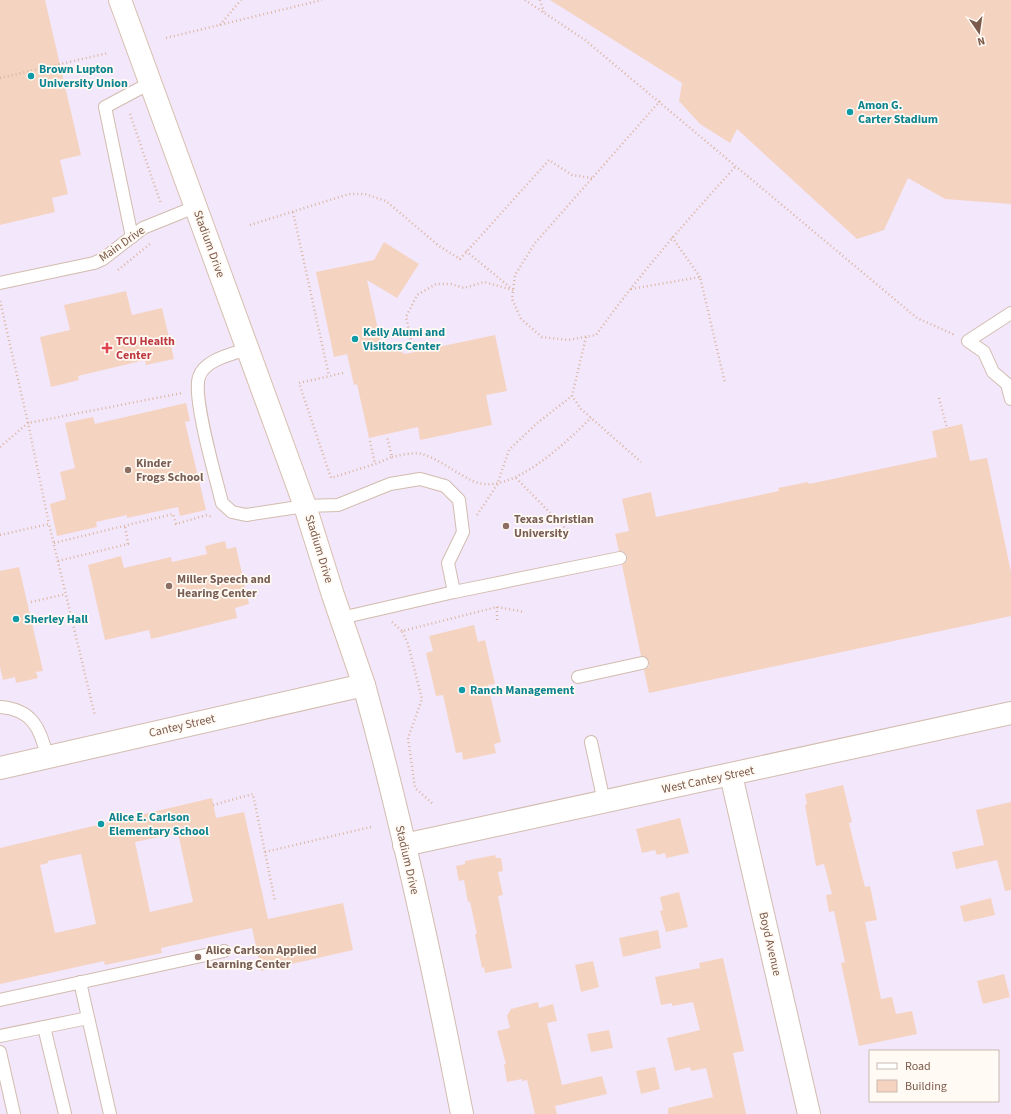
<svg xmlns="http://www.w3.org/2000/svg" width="1011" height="1114" viewBox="0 0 1011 1114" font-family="'Source Sans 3',sans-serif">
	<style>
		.education { fill: #f3e7fb; fill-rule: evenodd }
		.building { fill: #f5d3c1; fill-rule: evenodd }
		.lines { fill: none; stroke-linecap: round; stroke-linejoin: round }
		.lane-casing { stroke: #d2bcaf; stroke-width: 14 }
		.street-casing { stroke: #d2bcaf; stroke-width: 24 }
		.secondary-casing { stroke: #d8bfae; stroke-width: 24 }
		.path { stroke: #dbb6a2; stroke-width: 2.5; stroke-dasharray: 1 3; stroke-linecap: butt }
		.lane { stroke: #fff; stroke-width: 12 }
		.street { stroke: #fff; stroke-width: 22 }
		.secondary { stroke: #fff; stroke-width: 22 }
		.culture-dot { fill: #0f9aa8; stroke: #fffaf3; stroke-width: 1.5 }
		.health-dot { fill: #e0444e; stroke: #fffaf3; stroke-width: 1.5 }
		.education-dot { fill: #8d6e63; stroke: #fffaf3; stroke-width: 1.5 }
		.labels { text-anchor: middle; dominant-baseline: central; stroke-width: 3.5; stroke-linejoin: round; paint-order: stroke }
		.culture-label { font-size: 12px; font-weight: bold; fill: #0d838f; stroke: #fffaf3; text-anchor: start }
		.street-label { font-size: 12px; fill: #7c5a4b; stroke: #fffaf3 }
		.health-label { font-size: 12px; font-weight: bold; fill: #be3a42; stroke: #fffaf3; text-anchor: start }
		.education-label { font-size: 12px; font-weight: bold; fill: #785e54; stroke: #fffaf3; text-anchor: start }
	</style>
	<rect width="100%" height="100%" fill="#fef6eb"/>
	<path class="education" d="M0,0H1011V1114H0ZM870,1051H998V1101H870Z"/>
	<g class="building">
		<polygon points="0,0 45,0 81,155 60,160 68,194 52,198 55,212 0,225"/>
		<polygon points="550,0 1011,0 1011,204 945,199 908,178 884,230 857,239 737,129 730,143 700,124 679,101 682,83"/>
		<polygon points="384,242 419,264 397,298 367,280 381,343 392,346 405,354 495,335 507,391 486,395 492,425 420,440 418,427 369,438 357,384 354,385 347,354 334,357 316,272 374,260"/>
		<polygon points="126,291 132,315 162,308 174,359 146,365 145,360 78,376 79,380 51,387 40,337 70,330 64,305"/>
		<polygon points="186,403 190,421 185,422 206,510 180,516 178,507 127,518 127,515 96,522 97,527 57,536 50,504 66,499 60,472 75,468 65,423 93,417 95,424"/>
		<polygon points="962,424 970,461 987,458 1011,572 1011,616 649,693 644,670 649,666 649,662 647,658 641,656 622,565 627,561 627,556 623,551 619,551 615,534 629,531 622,499 651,492 656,517 779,491 778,488 808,482 809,484 937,457 932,431"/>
		<polygon points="225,541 227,549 236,547 249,604 235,608 237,618 151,639 149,630 105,640 88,565 121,556 124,568 171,557 172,562 207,554 205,546"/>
		<polygon points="19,567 43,671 36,672 38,678 16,683 15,677 3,680 0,667 0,571"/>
		<polygon points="474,625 478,642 485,640 495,684 488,685 501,742 494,744 496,753 463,760 462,752 456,753 443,695 436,696 426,653 433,651 429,636"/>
		<polygon points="843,785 852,822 849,823 865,887 870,886 877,920 865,922 881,999 892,997 896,1014 912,1011 917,1034 859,1046 841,963 845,962 834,911 829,912 826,895 832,894 824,864 816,866 805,805 807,804 805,794"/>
		<path d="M212,798L216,818L244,812L268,919L343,903L353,950L261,971L252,928L161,948L162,953L105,965L104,961L0,984V848ZM178,833L193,902L150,912L135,842ZM81,854L96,924L55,933L40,865L48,863V861Z"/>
		<polygon points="1011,802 1011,890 1005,891 997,860 956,869 952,852 984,845 976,810"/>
		<polygon points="680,818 689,853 666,858 665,853 657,855 655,850 642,853 636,829"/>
		<polygon points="495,855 496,858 501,858 503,871 498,872 503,895 498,896 512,968 485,973 484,967 482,968 475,934 477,934 470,902 468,902 464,880 459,881 456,866 465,864 465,861"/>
		<polygon points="679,892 688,927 666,932 660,911 663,910 660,897"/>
		<polygon points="991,898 995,915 964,922 960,906"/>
		<polygon points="658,930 661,948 623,957 619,938"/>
		<polygon points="723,958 744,1051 733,1053 746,1114 668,1114 668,1108 713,1097 706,1068 691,1071 690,1067 675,1071 667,1038 700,1030 693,1002 672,1006 672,1003 661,1005 655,977 700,968 699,963"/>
		<polygon points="593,961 599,987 581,992 575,965"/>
		<polygon points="1004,974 1010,997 983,1004 977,981"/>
		<polygon points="538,1002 539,1008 553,1004 557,1021 547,1023 562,1085 602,1076 607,1094 555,1106 557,1114 535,1114 527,1080 522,1081 522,1079 507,1082 504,1064 506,1064 497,1031 510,1028 507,1016 511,1009"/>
		<polygon points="609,1030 613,1048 591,1052 587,1034"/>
		<polygon points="655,1067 660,1089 641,1094 636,1071"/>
	</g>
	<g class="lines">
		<defs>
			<g id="lane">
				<polyline points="132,237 105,107 150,83"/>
				<polyline points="0,283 94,263 103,259 143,228 195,207"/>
				<polyline points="1011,313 968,341 984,352 993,372 1007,384 1011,399"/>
				<path d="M247,349C232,354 204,360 199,377C192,397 216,478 222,503L232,512L246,515L305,506L338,505L390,484L420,479L445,486L459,500L463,532L448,563L454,592"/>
				<polyline points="341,618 454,592 620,558"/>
				<polyline points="578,677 642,663"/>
				<path d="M0,707C32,709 41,729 47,757"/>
				<polyline points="591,742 604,802"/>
				<polyline points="80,982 110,1114"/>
				<polyline points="0,1000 224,951"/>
				<polyline points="44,1027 65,1114"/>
				<polyline points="0,1036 88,1018"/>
				<polyline points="0,1052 14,1114"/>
			</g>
			<g id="street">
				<path d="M0,768L364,685C403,826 434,970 462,1114"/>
				<polyline points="731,775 809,1114"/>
				<polyline points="404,845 1011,713"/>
			</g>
			<polyline id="secondary" points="120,0 305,506 333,595 364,685"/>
		</defs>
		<use href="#lane" class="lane-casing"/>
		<use href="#street" class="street-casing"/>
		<use href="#secondary" class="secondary-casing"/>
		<g class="path">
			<polyline points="525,0 585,40 917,318 955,335"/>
			<polyline points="540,0 544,12"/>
			<polyline points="220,25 241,0"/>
			<polyline points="166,38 322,0"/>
			<polyline points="0,78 108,53"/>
			<path d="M660,101L535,243L515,275L512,299L521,319L542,337L568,340L596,335C639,275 687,220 736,166"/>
			<polyline points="130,114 161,204"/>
			<polyline points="293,212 329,376"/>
			<polyline points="250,225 349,194 365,194 386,201 439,246 460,259 549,160 572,175 592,178"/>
			<polyline points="672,237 700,277"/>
			<polyline points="466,251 512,289"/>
			<polyline points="118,270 150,244"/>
			<polyline points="631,289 700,277 725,383"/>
			<polyline points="0,301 28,423 182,393"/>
			<polyline points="586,337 572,396 581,409 641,462"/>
			<polyline points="412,343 406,317 417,295 436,284 451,284 464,288 484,282 513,290"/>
			<polyline points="343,373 299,383 331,478 375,464 392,457 387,437"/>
			<polyline points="939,398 947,428"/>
			<polyline points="370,441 375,464"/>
			<polyline points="0,447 28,423 49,524"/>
			<path d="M392,457C401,455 413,452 422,454C439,459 457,474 473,481C510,498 566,442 591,418"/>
			<polyline points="516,478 567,530"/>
			<polyline points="477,515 497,485 509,450 536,424 572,396"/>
			<polyline points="0,535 49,524 95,716"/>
			<polyline points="54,543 173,514 176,524 207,515 212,517"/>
			<polyline points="58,561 128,544 125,526"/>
			<polyline points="31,602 66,594"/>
			<polyline points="497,607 497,623"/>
			<polyline points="392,622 402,631"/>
			<polyline points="432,803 415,788 408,738 422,699 408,644 402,631 497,607 525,612"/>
			<polyline points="213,805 253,794 275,901"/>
			<polyline points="265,852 371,827"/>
		</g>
		<use href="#lane" class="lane"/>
		<use href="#street" class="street"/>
		<use href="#secondary" class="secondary"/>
	</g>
	<g class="culture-dot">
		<circle cx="31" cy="76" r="4"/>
		<circle cx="850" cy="112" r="4"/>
		<circle cx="355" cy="339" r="4"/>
		<circle cx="16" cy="619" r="4"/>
		<circle cx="462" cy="690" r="4"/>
		<circle cx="101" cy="824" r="4"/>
	</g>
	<path class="health-dot" d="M105 342h4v4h4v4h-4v4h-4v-4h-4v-4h4z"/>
	<g class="education-dot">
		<circle cx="128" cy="470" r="4"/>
		<circle cx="506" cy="526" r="4"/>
		<circle cx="169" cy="586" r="4"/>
		<circle cx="198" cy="957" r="4"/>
	</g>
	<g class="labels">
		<g class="culture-label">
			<text x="39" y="69">Brown Lupton<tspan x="39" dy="14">University Union</tspan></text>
			<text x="858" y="105">Amon G.<tspan x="858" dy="14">Carter Stadium</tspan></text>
			<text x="363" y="332">Kelly Alumi and<tspan x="363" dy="14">Visitors Center</tspan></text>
			<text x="24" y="619">Sherley Hall</text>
			<text x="470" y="690">Ranch Management</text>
			<text x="109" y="817">Alice E. Carlson<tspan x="109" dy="14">Elementary School</tspan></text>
		</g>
		<g class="street-label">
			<text transform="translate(122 244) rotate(-35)">Main Drive</text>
			<text transform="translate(209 244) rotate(70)">Stadium Drive</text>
			<text transform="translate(319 549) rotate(73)">Stadium Drive</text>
			<text transform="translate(182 726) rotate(-13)">Cantey Street</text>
			<text transform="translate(708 780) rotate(-12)">West Cantey Street</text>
			<text transform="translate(407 860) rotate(77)">Stadium Drive</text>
			<text transform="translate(770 944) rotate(77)">Boyd Avenue</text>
		</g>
		<g class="health-label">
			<text x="116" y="341">TCU Health<tspan x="116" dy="14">Center</tspan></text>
		</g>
		<g class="education-label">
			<text x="136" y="463">Kinder<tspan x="136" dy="14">Frogs School</tspan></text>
			<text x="514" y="519">Texas Christian<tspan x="514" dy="14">University</tspan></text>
			<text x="177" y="579">Miller Speech and<tspan x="177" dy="14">Hearing Center</tspan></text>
			<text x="206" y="950">Alice Carlson Applied<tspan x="206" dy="14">Learning Center</tspan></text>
		</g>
	</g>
	<rect x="869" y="1050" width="130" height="52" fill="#fffaf3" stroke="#cbbab0"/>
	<rect x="877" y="1063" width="20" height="6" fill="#ffffff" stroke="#cbbab0"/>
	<text x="905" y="1070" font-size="12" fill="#7c5a4b">Road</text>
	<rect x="877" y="1080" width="20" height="12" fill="#f5d3c1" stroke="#cbbab0"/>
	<text x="905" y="1090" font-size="12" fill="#7c5a4b">Building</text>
	<g transform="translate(979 32) rotate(167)" stroke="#fffaf3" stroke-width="3" paint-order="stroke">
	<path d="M0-3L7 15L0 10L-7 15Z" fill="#7c5a4b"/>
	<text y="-6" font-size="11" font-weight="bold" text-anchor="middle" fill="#7c5a4b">N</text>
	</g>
</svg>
